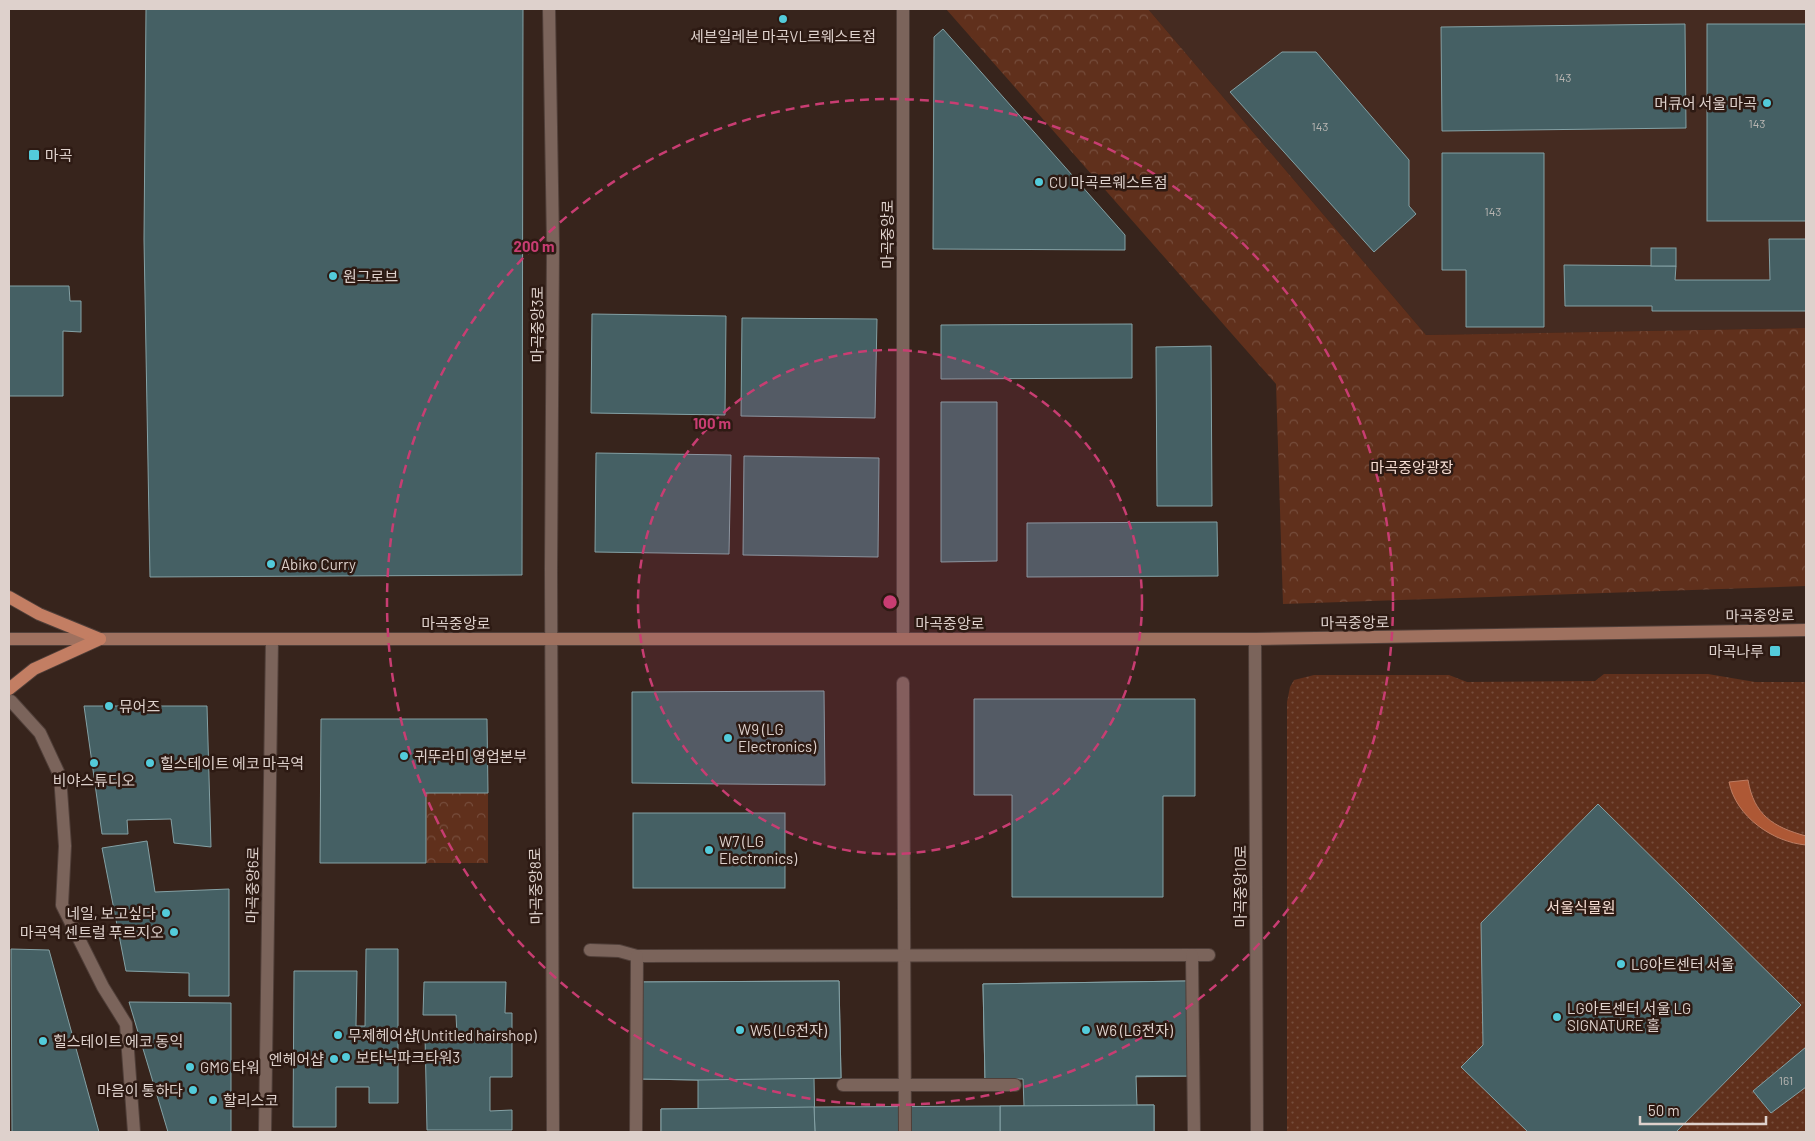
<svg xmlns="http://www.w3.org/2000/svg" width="1815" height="1141" viewBox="0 0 1815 1141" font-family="Barlow,'Noto Sans KR',sans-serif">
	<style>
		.built { fill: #452b21 }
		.park { fill: url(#park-crowns) }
		.garden { fill: url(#garden-dots) }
		.water { fill: #ae5835; stroke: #bc7c62 }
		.building { fill: #456064; stroke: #84a1a5 }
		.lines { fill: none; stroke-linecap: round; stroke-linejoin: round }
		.pedestrian-casing { stroke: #503f39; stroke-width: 14 }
		.tertiary-casing { stroke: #503f39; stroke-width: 14 }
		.secondary-casing { stroke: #503f39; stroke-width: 14 }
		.primary-casing { stroke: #503f39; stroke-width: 14 }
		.pedestrian { stroke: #7b645b; stroke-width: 12 }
		.tertiary { stroke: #7b645b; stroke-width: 12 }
		.secondary { stroke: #9f715f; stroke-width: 12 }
		.primary { stroke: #c37e63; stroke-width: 12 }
		.ring { fill: none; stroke: #c83d72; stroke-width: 2.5; stroke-dasharray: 9 6 }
		.poi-dot { fill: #53cbda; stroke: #2d1a13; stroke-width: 2 }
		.labels { text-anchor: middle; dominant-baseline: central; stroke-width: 5; stroke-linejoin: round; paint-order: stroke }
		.number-label { font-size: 12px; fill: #b8b5b2 }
		.poi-label { font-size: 15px; fill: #ded1cc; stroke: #2d1a13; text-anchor: start }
		.street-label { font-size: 15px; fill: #ded1cc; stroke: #2d1a13 }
		.park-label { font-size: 15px; fill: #f6ddd3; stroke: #2d1a13 }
		.centre { fill: #c83d72; stroke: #2d1a13; stroke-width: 2.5 }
		.ring-label { font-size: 15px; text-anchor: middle; font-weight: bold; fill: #c83d72; stroke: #2d1a13; stroke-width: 5; stroke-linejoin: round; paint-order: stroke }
	</style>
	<defs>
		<pattern id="park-crowns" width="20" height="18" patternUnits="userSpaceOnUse" patternTransform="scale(1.25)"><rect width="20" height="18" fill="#60301c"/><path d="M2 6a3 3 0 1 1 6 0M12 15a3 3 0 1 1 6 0" fill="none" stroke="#764d3c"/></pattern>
		<pattern id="garden-dots" width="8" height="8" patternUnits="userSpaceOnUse" patternTransform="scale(1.25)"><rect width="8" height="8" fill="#60301c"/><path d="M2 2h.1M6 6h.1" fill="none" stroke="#764d3c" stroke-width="1.8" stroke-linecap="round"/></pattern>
	</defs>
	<rect width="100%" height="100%" fill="#37241c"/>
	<polygon class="built" points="1148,9 1806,9 1806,328 1426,335"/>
	<g class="park">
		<polygon points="946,9 1148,9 1426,335 1806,328 1806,586 1283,604 1276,384"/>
		<rect x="426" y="793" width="62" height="70"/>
	</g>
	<polygon class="garden" points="1604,674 1708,674 1755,682 1806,682 1806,1132 1287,1132 1287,702 1290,687 1294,680 1314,675 1449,675 1467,682 1595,681"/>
	<path class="water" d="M1748,780C1754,815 1773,827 1806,836V845C1773,842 1736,817 1729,782Z"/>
	<g class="building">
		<polygon points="146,9 523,9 522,575 150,577 144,239"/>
		<polygon points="1685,24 1686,128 1442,131 1441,27"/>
		<rect x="1707" y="24" width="99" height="197"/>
		<polygon points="943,29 1125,235 1125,250 933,249 934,37"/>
		<polygon points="1282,52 1316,52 1409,160 1409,206 1416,214 1374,252 1230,92"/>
		<polygon points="1442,153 1544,153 1544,327 1466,327 1466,270 1442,270"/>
		<polygon points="1769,239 1806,239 1806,311 1652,311 1652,306 1565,306 1564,265 1676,266 1675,280 1770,280"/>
		<rect x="1651" y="248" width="25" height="18"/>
		<polygon points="9,286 69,286 70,301 81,301 81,332 63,331 63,396 9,396"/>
		<polygon points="592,314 726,316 725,415 591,413"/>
		<polygon points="742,318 877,319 875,418 741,416"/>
		<polygon points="1132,324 1132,378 941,379 941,325"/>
		<polygon points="1211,346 1212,506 1157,506 1156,347"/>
		<polygon points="941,402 997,402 997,561 941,562"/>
		<polygon points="596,453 731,455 729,554 595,552"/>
		<polygon points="744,456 879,458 878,557 743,555"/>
		<polygon points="1217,522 1218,576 1027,577 1027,523"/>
		<polygon points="824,691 825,785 632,783 632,692"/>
		<polygon points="974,699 1195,699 1195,796 1163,796 1163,897 1012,897 1012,795 974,795"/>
		<polygon points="84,706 207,706 211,847 174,843 171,819 127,820 128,834 102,834"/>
		<polygon points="321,719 487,719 488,793 426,793 426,863 320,863"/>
		<polygon points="1598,804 1801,1005 1676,1132 1528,1132 1461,1067 1483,1045 1481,923"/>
		<rect x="633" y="813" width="152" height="75"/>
		<polygon points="147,841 155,892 229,889 229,996 189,996 189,973 126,971 102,848"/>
		<polygon points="11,949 49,950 99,1132 12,1132"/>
		<polygon points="366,949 398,949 398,1103 369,1103 369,1087 336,1087 336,1127 293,1127 294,971 357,971 356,1026 365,1026"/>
		<polygon points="839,981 841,1078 814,1078 815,1132 661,1132 661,1109 698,1109 698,1080 641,1079 639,982"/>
		<polygon points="839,981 841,1078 698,1080 641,1079 639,982"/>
		<polygon points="1187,981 1188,1076 985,1079 983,984"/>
		<polygon points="1187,981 1188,1076 1136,1076 1137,1105 1154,1105 1154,1132 1000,1132 1000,1106 1024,1106 1023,1079 985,1079 983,984"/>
		<polygon points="424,982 506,982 505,1013 512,1013 512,1077 490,1077 490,1111 512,1110 512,1130 427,1130 425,1035 457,1035 456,1015 423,1015"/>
		<polygon points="129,1002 231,1003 231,1132 168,1132"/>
		<polygon points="1806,1047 1806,1087 1771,1113 1753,1091"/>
		<polygon points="1154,1105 1154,1132 1000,1132 1000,1106"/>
		<polygon points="1000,1106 1000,1132 815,1132 814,1107"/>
		<polygon points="814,1107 815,1132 661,1132 661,1109"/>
	</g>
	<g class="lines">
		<defs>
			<g id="pedestrian">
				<polyline points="903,683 905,1132"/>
				<polyline points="11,701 40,733 60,776 65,846 62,905 103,987 126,1024 134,1132"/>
				<polyline points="590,950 619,951 637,956 1209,955"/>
				<polyline points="1192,955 1194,1132"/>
				<polyline points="843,1085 1015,1085"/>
				<polyline points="636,1132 637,956"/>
			</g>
			<g id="tertiary">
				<polyline points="549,9 553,244 551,570 553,1132"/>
				<polyline points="903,9 903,639"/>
				<polyline points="1255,639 1257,1132"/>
				<polyline points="265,1132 272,639"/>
			</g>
			<polyline id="secondary" points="9,639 1255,639 1806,630"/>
			<g id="primary">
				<polyline points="9,597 39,614 100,639"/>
				<polyline points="9,689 34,669 100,639"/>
			</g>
		</defs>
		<use href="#pedestrian" class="pedestrian-casing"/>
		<use href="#tertiary" class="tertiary-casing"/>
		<use href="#secondary" class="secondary-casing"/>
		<use href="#primary" class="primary-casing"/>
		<use href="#pedestrian" class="pedestrian"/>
		<use href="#tertiary" class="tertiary"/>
		<use href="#secondary" class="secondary"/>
		<use href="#primary" class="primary"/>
	</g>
	<circle cx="890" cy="602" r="252" fill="#c83d72" fill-opacity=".12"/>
	<g class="ring">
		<circle cx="890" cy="602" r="252"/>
		<circle cx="890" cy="602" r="503"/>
	</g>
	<g class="poi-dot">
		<circle cx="783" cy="19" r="5"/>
		<circle cx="1767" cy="103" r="5"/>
		<rect x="28" y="149" width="12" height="12" rx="2.5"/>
		<circle cx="1039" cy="182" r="5"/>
		<circle cx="333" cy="276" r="5"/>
		<circle cx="271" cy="564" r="5"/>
		<rect x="1769" y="645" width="12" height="12" rx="2.5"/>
		<circle cx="109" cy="706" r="5"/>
		<circle cx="728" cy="738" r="5"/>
		<circle cx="404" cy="756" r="5"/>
		<circle cx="94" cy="763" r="5"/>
		<circle cx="150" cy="763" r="5"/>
		<circle cx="709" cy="850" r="5"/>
		<circle cx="166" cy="913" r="5"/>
		<circle cx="174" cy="932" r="5"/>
		<circle cx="1621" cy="964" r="5"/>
		<circle cx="1557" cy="1017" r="5"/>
		<circle cx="740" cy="1030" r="5"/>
		<circle cx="1086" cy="1030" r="5"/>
		<circle cx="338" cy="1035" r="5"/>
		<circle cx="43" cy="1041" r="5"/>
		<circle cx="346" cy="1057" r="5"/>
		<circle cx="334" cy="1059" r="5"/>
		<circle cx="190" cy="1067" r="5"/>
		<circle cx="193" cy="1090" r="5"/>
		<circle cx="213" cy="1100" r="5"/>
	</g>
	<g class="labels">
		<g class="number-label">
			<text x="1563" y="77">143</text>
			<text x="1757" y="123">143</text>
			<text x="1320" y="126">143</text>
			<text x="1493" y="211">143</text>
			<text x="1786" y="1080">161</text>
		</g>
		<g class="poi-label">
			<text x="783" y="36" text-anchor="middle">세븐일레븐 마곡VL르웨스트점</text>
			<text x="1757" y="103" text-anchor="end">머큐어 서울 마곡</text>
			<text x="45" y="155">마곡</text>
			<text x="1049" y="182">CU 마곡르웨스트점</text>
			<text x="343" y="276">원그로브</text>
			<text x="281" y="564">Abiko Curry</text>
			<text x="1764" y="651" text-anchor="end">마곡나루</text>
			<text x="119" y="706">뮤어즈</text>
			<text x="738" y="729">W9 (LG<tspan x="738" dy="17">Electronics)</tspan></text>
			<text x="414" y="756">귀뚜라미 영업본부</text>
			<text x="160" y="763">힐스테이트 에코 마곡역</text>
			<text x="94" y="780" text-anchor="middle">비야스튜디오</text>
			<text x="719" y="841">W7 (LG<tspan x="719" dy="17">Electronics)</tspan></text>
			<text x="156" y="913" text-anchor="end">네일, 보고싶다</text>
			<text x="164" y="932" text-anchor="end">마곡역 센트럴 푸르지오</text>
			<text x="1631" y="964">LG아트센터 서울</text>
			<text x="1567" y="1008">LG아트센터 서울 LG<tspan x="1567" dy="17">SIGNATURE 홀</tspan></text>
			<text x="750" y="1030">W5 (LG전자)</text>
			<text x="1096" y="1030">W6 (LG전자)</text>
			<text x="348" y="1035">무제헤어샵(Untitled hairshop)</text>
			<text x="53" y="1041">힐스테이트 에코 동익</text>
			<text x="356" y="1057">보타닉파크타워3</text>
			<text x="324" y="1059" text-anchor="end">엔헤어샵</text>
			<text x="200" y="1067">GMG 타워</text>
			<text x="183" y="1090" text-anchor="end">마음이 통하다</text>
			<text x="223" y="1100">할리스코</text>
		</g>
		<g class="street-label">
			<text transform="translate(887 234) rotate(-90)">마곡중앙로</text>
			<text transform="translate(537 324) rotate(-90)">마곡중앙3로</text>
			<text transform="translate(1760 615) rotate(-1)">마곡중앙로</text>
			<text transform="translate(1355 622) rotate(-1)">마곡중앙로</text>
			<text x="456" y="623">마곡중앙로</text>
			<text x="950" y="623">마곡중앙로</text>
			<text transform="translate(252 885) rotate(-89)">마곡중앙6로</text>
			<text transform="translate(535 886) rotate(-91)">마곡중앙8로</text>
			<text transform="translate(1240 886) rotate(-90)">마곡중앙10로</text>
		</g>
		<g class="park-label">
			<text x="1412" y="467">마곡중앙광장</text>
			<text x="1581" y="907">서울식물원</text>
		</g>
	</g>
	<circle cx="890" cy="602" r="8" class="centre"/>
	<g class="ring-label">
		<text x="534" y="252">200 m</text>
		<text x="712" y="429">100 m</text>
	</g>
	<rect width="1815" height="1141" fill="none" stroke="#ded1cc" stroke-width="20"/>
	<path d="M1640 1116v8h126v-8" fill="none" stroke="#ded1cc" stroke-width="2.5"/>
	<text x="1648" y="1116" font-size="15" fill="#ded1cc" stroke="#2d1a13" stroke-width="4" paint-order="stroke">50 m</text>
</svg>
